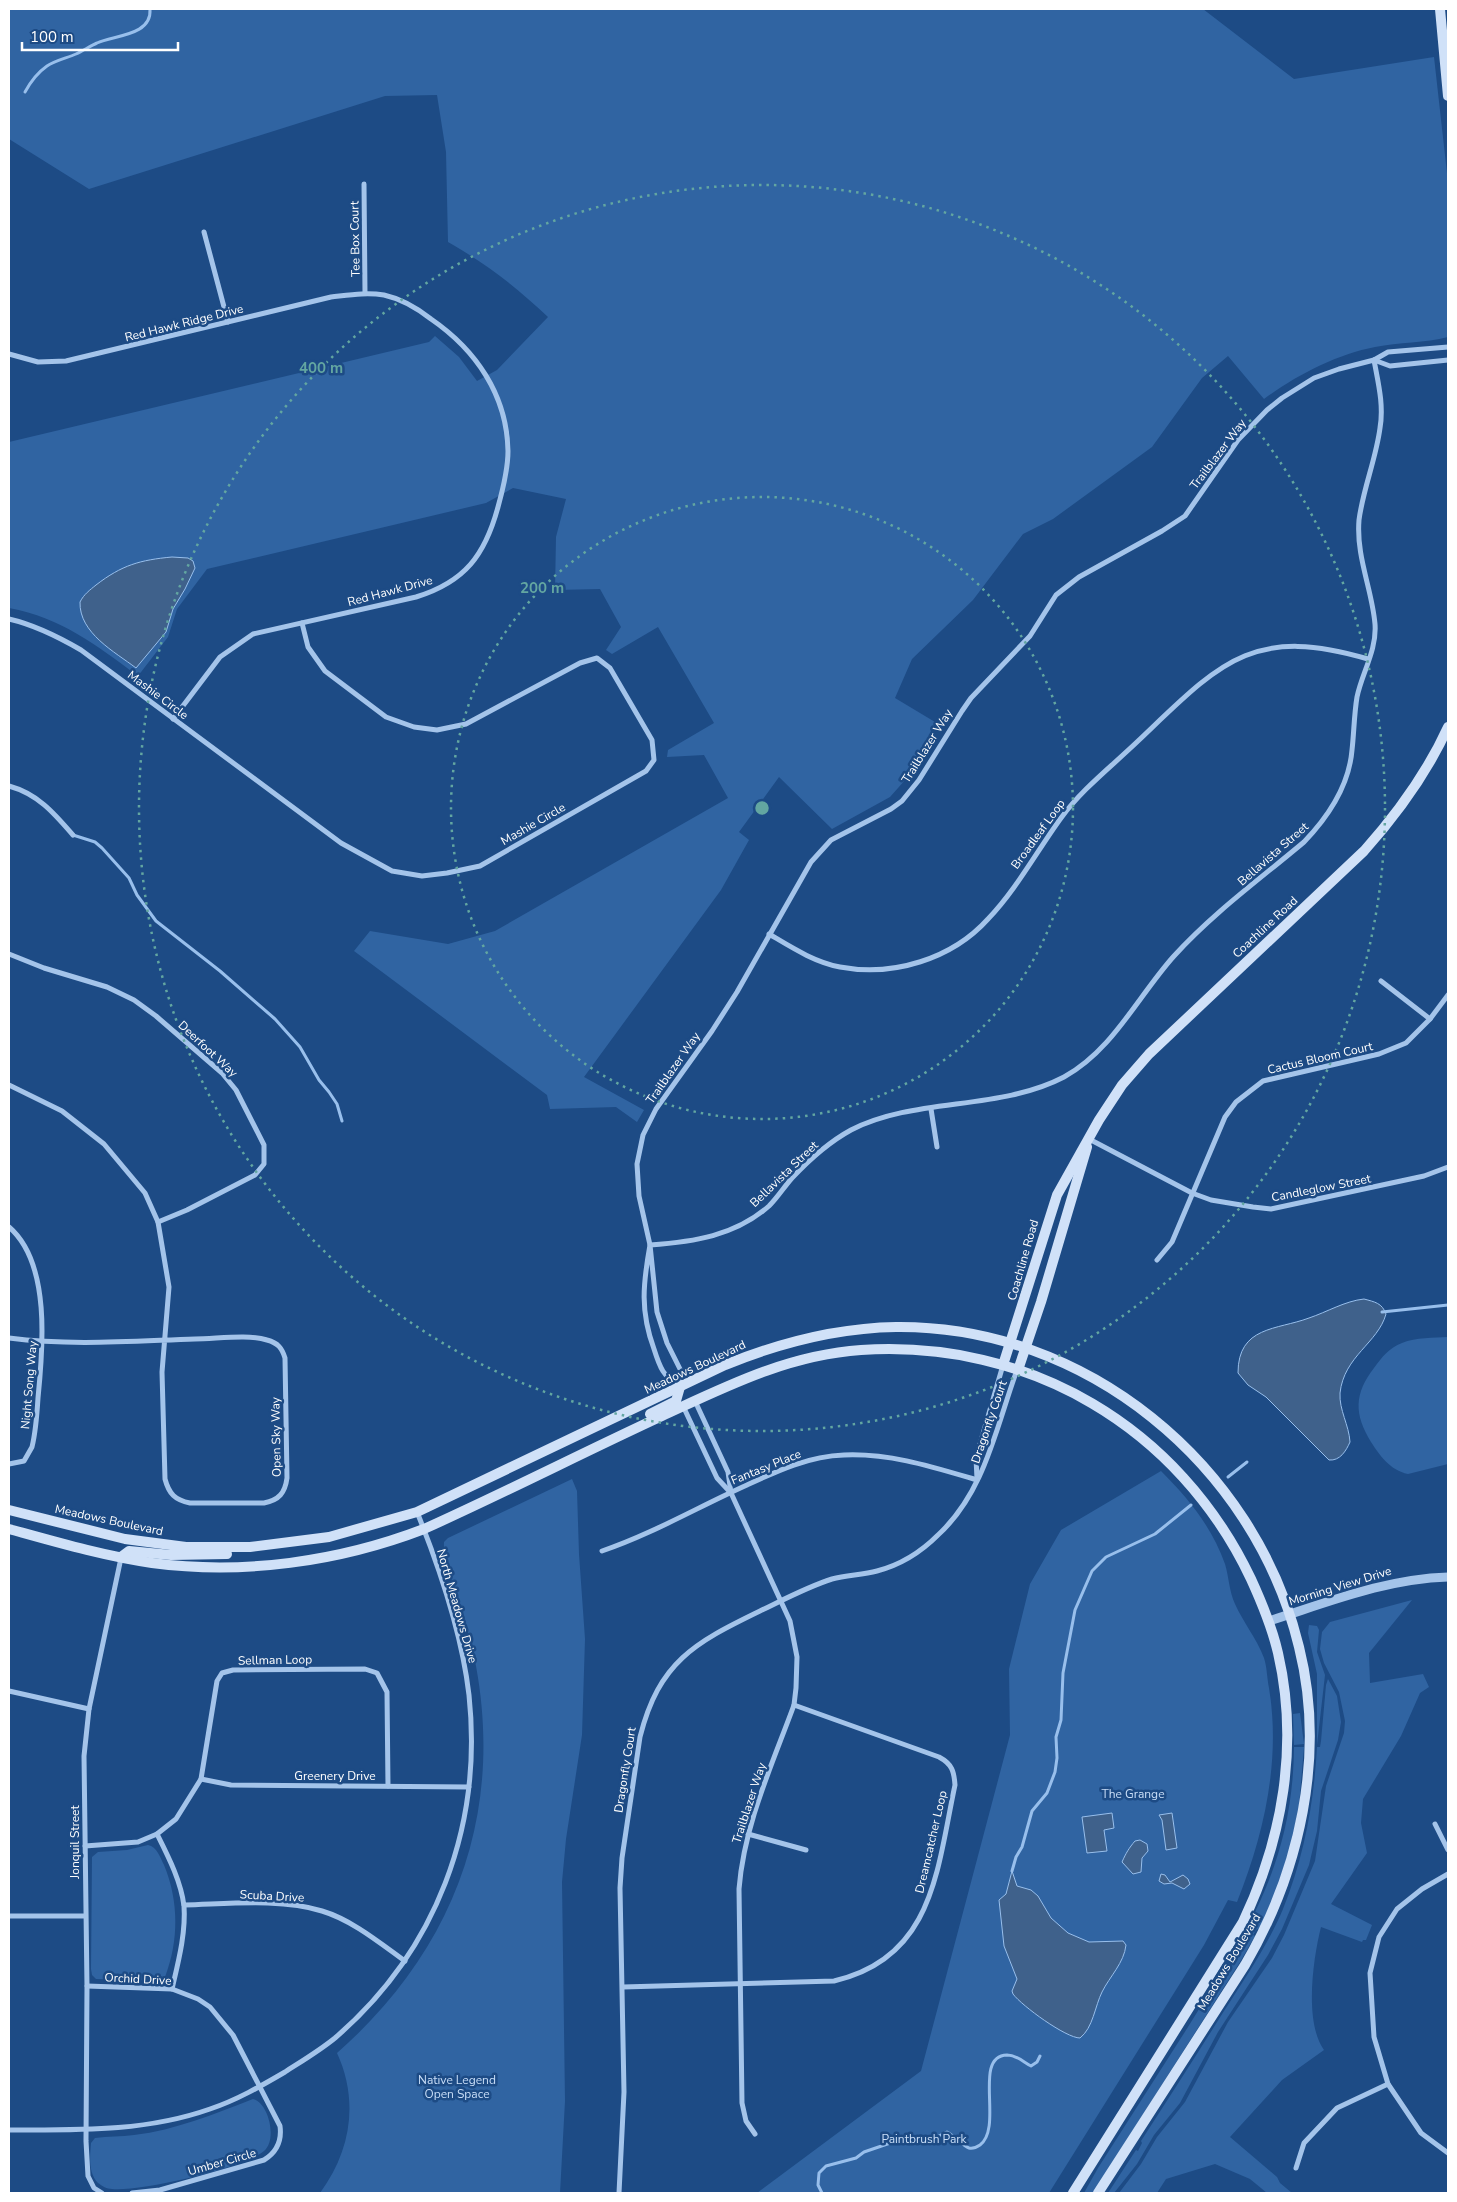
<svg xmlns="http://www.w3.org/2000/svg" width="1457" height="2202" viewBox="0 0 1457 2202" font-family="'Nunito Sans',sans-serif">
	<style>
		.green { fill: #3064a2 }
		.water { fill: #3f618b; stroke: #98bfec }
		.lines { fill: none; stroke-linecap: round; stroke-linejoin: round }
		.stream { stroke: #98bfec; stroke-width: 3 }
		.minor { stroke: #a4c4ea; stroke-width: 5 }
		.tertiary { stroke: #a4c4ea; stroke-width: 9 }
		.secondary { stroke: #d0e1f8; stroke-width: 10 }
		.ring { fill: none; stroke: #63a6a1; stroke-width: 2.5; stroke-dasharray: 2.5 5 }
		.labels { text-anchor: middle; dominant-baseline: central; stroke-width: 5; stroke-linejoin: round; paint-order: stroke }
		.street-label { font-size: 12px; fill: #fff; stroke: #1d4b85 }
		.park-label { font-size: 12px; fill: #c9def8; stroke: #1d4b85 }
		.centre { fill: #63a6a1; stroke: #1d4b85; stroke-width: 2.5 }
		.ring-label { font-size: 15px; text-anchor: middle; font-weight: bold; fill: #63a6a1; stroke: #1d4b85; stroke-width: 5; stroke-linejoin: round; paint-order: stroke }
	</style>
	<rect width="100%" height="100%" fill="#1d4b85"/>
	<g class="green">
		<path d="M9,9H1203L1294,79L1434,57L1448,182V337C1425,343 1399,342 1375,347C1337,354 1295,376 1264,399L1228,356L1202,378L1152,447L1053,519L1023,534L973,600L912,659L895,698L940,725L937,730L935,729L933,733L934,735L906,779L890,797L832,829L779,777L739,832L749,840L721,890L584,1077L644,1110L637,1122L616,1107L550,1109L547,1095L354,951L370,931L448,944L495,931L728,798L704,755L667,757L668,750L714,723L658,627L612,654L606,650L621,627L600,589L555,590L556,537L566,499L513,488L486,503L207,569L177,609L168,637L138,676C96,645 62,618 9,608V442L429,342L435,336L459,357L477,381L497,370L548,317C515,286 488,265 448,242L446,152L437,95L385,96L89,189L9,139Z"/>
		<path d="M1448,1337V1464L1408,1474C1390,1470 1380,1456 1371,1442C1354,1414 1354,1394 1374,1368C1382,1357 1389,1348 1402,1343C1416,1337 1434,1338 1448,1337Z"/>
		<path d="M1161,1471C1188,1498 1212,1527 1225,1564C1229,1577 1229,1591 1235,1604C1243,1622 1257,1639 1264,1658C1267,1667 1267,1678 1269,1688C1281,1761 1264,1834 1237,1902L1228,1900L1204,1945L1049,2193H757L921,2071L1010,1735L1009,1669L1030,1584L1061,1530Z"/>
		<path d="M572,1479L577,1491L579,1554L585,1639L582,1735L566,1839L562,1882L565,2101L560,2193H320C351,2151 359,2101 337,2053C452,1952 504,1818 476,1666C471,1640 463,1615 455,1590C450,1574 443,1558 444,1542L448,1538Z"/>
		<path d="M1412,1600L1369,1653L1370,1683L1423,1674L1429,1687L1420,1693L1401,1736L1363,1799L1361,1823L1367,1853L1331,1904L1372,1925L1366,1940H1363L1362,1942L1321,1927C1313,1959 1304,2022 1324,2050L1282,2080L1230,2137L1277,2177L1280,2183L1292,2193H1267L1250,2179L1215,2164L1166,2179L1157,2193H1119L1141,2164L1157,2137L1185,2102L1228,2022L1272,1958L1284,1935L1315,1861L1326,1786L1344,1733L1345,1721L1339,1692L1324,1663L1320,1649L1322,1632L1330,1622Z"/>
		<polygon points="1309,1625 1317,1626 1319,1630 1317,1652 1325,1675 1317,1745 1317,1674 1308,1633"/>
		<path d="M1328,1679L1337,1696L1341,1722L1338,1740L1321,1791L1317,1831L1309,1865L1282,1929L1268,1955L1218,2032L1180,2103L1154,2135L1137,2164L1114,2193H1108L1136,2150L1138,2151L1142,2143L1141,2141C1169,2098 1197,2054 1224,2011C1245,1978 1268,1945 1283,1909C1304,1857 1314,1803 1317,1747H1320L1321,1741L1326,1685Z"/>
		<polygon points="1300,1713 1304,1744 1294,1745 1293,1714"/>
		<path d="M1294,1747H1304L1299,1806L1290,1848L1275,1893L1259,1930L1257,1929L1253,1935L1255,1936L1240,1962L1093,2193H1084L1098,2168C1128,2121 1158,2074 1188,2027C1247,1933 1293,1863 1294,1747Z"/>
		<path d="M148,1845C157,1847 160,1857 164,1865C179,1901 179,1941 165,1977L159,1981L96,1979L92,1975L91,1969L92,1857L98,1852L127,1850Z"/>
		<path d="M253,2099C268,2102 278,2139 264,2151C243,2168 139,2192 112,2189C107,2189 102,2186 98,2183C88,2173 90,2156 91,2143L95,2138C108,2136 121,2137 134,2135C176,2130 214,2114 253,2099Z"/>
	</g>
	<g class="water">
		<path d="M172,557L188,558L193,561L195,568L185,589L173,609L166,632L136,668C115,652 79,633 80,602C84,594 90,590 96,585C122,565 140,560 172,557Z"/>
		<path d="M1364,1299C1375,1302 1382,1303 1386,1314C1378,1343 1344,1356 1340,1393C1339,1410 1349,1425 1350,1442C1346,1451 1340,1461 1329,1460L1266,1397L1248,1385L1238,1373C1238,1326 1277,1330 1309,1318C1327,1312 1345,1301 1364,1299Z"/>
		<polygon points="1112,1813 1114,1828 1104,1830 1107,1851 1087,1853 1082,1817"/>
		<polygon points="1172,1813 1177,1848 1166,1850 1162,1820 1159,1815"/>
		<path d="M1140,1840L1147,1844L1148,1851L1142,1858L1141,1872L1133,1874L1122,1862C1126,1853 1129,1848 1135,1841Z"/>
		<path d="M1012,1871L1017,1886L1031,1890L1038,1896L1051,1918L1068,1933L1089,1942L1123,1941L1126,1945C1124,1963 1110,1976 1102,1992C1095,2006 1093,2028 1080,2038C1066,2038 1022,2006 1013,1994L1012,1991L1017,1979L1004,1946L999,1900L1006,1894Z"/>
		<polygon points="1161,1874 1165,1875 1170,1882 1183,1875 1188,1879 1190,1884 1184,1889 1172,1883 1164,1884 1159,1881"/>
	</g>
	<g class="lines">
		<g class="stream">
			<path d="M25,92C31,81 37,73 47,66C56,60 67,58 76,54C83,51 90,46 97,43C114,35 152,36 150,9"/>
			<polyline points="73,835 95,842 102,848 129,878 137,895 156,921 220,971 275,1019 300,1047 319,1080 329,1092 337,1104 342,1121"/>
			<polyline points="1382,1312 1448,1305"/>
			<polyline points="1228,1477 1247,1462"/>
			<polyline points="1012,1871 1016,1857 1022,1847 1032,1811 1047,1793 1055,1772 1057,1758 1056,1737 1061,1720 1063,1673 1075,1610 1092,1571 1106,1557 1155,1534 1191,1505"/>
			<path d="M822,2193L818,2185L819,2173L826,2166L856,2158L864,2152L899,2140H914L925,2143L947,2132C955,2136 961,2145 969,2148C973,2149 977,2147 980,2145C1004,2127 972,2056 1007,2055C1017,2055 1023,2062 1031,2066L1037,2062L1040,2056"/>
		</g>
		<g class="minor">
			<polyline points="364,184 365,293"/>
			<polyline points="204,232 228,322"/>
			<path d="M9,354L38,362L66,361L331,297C349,295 366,292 384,295C402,299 417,308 431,319C476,350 507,395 508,451C508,470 503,489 498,507C485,555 465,582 416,597L253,634L220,657L173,719"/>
			<polyline points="1374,360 1390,366 1448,360"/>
			<path d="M9,619C35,625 57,636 81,650L341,843L392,871L422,876L447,873L480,866L646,771L654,760L652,740L610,668L597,658L580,663L466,724L437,730L414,727L386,717L325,671L308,647L302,623"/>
			<path d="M9,786C38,794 54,813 73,835"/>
			<path d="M769,934C791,947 814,962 840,967C893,977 952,959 988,919C1016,890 1037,851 1061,818C1082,789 1112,766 1138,741C1218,665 1251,624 1368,659"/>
			<polyline points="9,954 44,968 107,987 134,1000 156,1016 222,1073 236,1090 264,1145 264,1164 255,1175 187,1210 158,1222"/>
			<polyline points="1381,981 1430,1019"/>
			<path d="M9,1085L62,1111L104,1144L145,1193L158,1222L169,1287L162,1372L165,1479C169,1494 175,1500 190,1503H264C279,1500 285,1493 287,1478L285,1358C282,1348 278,1343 267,1340C248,1334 216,1339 195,1339C133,1341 71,1346 9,1338"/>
			<polyline points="931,1109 937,1147"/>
			<polyline points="1089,1139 1192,1193 1211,1200 1253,1207 1271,1209 1424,1176 1448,1167"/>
			<path d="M9,1227C51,1263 43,1349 38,1398C37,1414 36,1431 32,1447L24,1461L9,1464"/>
			<path d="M650,1245C643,1284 640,1311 654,1349C660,1368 663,1376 680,1387L681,1371L667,1343L657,1312L650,1245L639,1196L637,1164L643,1135L656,1109L712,1031L737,992L811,862L831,840L891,809L902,801L919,780L962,711L971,698L1030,636L1056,595L1079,577L1162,531L1185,516L1238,440L1267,410L1282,398L1314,378L1339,369L1374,360L1388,352L1448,347"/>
			<path d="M650,1245C693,1242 735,1236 769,1206C778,1197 784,1187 792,1178C809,1160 829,1142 851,1130C915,1097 999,1111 1064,1077C1113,1050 1138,996 1174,956C1213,913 1260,879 1304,842C1328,817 1349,786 1352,750C1354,733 1354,715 1357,697C1362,673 1377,650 1375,624C1372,589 1356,557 1359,520C1363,489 1376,459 1380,428C1384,405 1378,382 1374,360"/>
			<polyline points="1157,1260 1172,1242 1225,1117 1236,1102 1263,1081 1379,1054 1406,1043 1430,1019 1448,995"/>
			<path d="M695,1401L728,1472L731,1493L790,1621L797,1657L796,1688L794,1705C772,1765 744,1825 739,1889L742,2103L746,2121L755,2134"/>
			<polyline points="683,1406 717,1478 730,1492"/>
			<polyline points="977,1479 976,1458 1003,1365"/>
			<path d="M602,1551C652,1534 698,1507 747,1485C777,1471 809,1456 844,1455C890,1453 933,1467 977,1480"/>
			<polyline points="9,1691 89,1709"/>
			<polyline points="201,1779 231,1785 469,1787"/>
			<polyline points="1435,1824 1448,1850"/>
			<path d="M157,1834C168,1856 181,1881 184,1906C186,1933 178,1963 172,1989"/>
			<polyline points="748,1834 806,1850"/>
			<polyline points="85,1846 138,1842 157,1834 176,1819 201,1779 217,1681 222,1673 233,1670 365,1669 377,1673 387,1692 388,1786"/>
			<polyline points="1448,1874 1422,1889 1397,1909 1379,1937 1370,1973 1374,2037 1388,2084 1421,2133 1448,2153"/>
			<path d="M184,1905C227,1904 281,1898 322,1911C352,1920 380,1943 405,1961"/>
			<polyline points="9,1916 85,1916"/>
			<path d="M87,1986L172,1989L198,1999L210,2007L233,2035L280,2126C282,2141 277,2152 264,2160L160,2190L132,2193"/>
			<path d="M623,1987L834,1981C934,1958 937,1869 955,1785C954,1771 952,1764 939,1757L794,1705"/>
			<path d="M9,2130C77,2130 145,2132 210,2109C237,2100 261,2086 285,2072C302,2061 319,2051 335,2038C436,1951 483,1827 469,1695C462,1635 440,1569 417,1512"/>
			<polyline points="1296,2168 1304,2143 1337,2108 1388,2084"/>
			<polyline points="102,2193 94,2188 88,2176 86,2141 87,1986 84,1756 89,1709 121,1558"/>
			<path d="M619,2193L624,2092L620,1888L622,1858L640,1737C659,1662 694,1643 760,1611C783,1600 807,1587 832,1579C847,1575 862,1575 877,1571C900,1565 921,1552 938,1535C985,1492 996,1427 1017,1370"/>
		</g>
		<path class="tertiary" d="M1269,1621C1329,1602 1385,1579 1448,1577"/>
		<g class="secondary">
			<polyline points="1440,9 1448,96"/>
			<path d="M1003,1365L1057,1195L1099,1120L1122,1085L1149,1054L1364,851C1398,813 1427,773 1448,727"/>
			<polyline points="1018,1370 1041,1302 1087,1147"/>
			<polyline points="650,1414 676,1401 680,1387"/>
			<path d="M9,1510L125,1539L186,1547H250L329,1537L417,1512L725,1365C779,1343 836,1328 896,1327C1085,1325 1255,1464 1299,1647C1326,1755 1300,1871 1245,1965L1098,2193"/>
			<path d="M9,1529C56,1542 104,1556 152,1563C243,1575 338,1562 424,1529C504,1493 582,1453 662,1416C727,1386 788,1355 861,1350C1029,1339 1179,1427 1251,1579C1262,1603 1272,1627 1278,1653C1299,1744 1283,1838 1243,1922L1073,2193"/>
			<polyline points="121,1557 129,1551 171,1555 227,1554"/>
		</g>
	</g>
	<g class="ring">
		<circle cx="762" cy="808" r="311"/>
		<circle cx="762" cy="808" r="623"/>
	</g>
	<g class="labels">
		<g class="street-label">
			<text transform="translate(355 239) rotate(-91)">Tee Box Court</text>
			<text transform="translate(184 323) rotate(-14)">Red Hawk Ridge Drive</text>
			<text transform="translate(1218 454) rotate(-53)">Trailblazer Way</text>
			<text transform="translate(390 591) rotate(-15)">Red Hawk Drive</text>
			<text transform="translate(158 695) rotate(37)">Mashie Circle</text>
			<text transform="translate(927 746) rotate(-58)">Trailblazer Way</text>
			<text transform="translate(533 824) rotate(-30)">Mashie Circle</text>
			<text transform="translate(1038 834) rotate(-54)">Broadleaf Loop</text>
			<text transform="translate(1273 854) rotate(-41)">Bellavista Street</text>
			<text transform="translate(1265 927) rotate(-43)">Coachline Road</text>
			<text transform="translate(208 1049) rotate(43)">Deerfoot Way</text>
			<text transform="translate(1320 1058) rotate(-13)">Cactus Bloom Court</text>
			<text transform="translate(673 1068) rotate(-55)">Trailblazer Way</text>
			<text transform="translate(784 1174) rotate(-44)">Bellavista Street</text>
			<text transform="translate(1321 1188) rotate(-11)">Candleglow Street</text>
			<text transform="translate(1023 1260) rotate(-74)">Coachline Road</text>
			<text transform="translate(695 1367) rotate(-25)">Meadows Boulevard</text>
			<text transform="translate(29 1385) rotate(-85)">Night Song Way</text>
			<text transform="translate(989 1422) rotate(-71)">Dragonfly Court</text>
			<text transform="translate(276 1437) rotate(-91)">Open Sky Way</text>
			<text transform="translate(766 1467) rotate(-22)">Fantasy Place</text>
			<text transform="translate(109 1520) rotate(12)">Meadows Boulevard</text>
			<text transform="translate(1340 1586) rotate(-17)">Morning View Drive</text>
			<text transform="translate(457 1606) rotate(74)">North Meadows Drive</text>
			<text transform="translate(275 1660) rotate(-1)">Sellman Loop</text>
			<text transform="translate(625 1770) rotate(-81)">Dragonfly Court</text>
			<text x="335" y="1776">Greenery Drive</text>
			<text transform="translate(749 1803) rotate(-72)">Trailblazer Way</text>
			<text transform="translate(75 1842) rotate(-90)">Jonquil Street</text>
			<text transform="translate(931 1842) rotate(-77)">Dreamcatcher Loop</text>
			<text transform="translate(272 1896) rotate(3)">Scuba Drive</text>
			<text transform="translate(1229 1962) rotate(-59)">Meadows Boulevard</text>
			<text transform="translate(138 1979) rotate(3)">Orchid Drive</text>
			<text transform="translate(222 2162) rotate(-16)">Umber Circle</text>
		</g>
		<g class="park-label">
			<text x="1133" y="1794">The Grange</text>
			<text x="457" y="2080">Native Legend<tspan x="457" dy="14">Open Space</tspan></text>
			<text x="924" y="2139">Paintbrush Park</text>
		</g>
	</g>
	<circle cx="762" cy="808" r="8" class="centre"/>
	<g class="ring-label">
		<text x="321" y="373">400 m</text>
		<text x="542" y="593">200 m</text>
	</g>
	<rect width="1457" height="2202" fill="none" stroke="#ffffff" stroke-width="20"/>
	<path d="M22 42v8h156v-8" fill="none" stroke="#ffffff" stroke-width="2.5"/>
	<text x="30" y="42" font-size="15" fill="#ffffff" stroke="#1d4b85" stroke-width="4" paint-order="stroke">100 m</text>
</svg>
